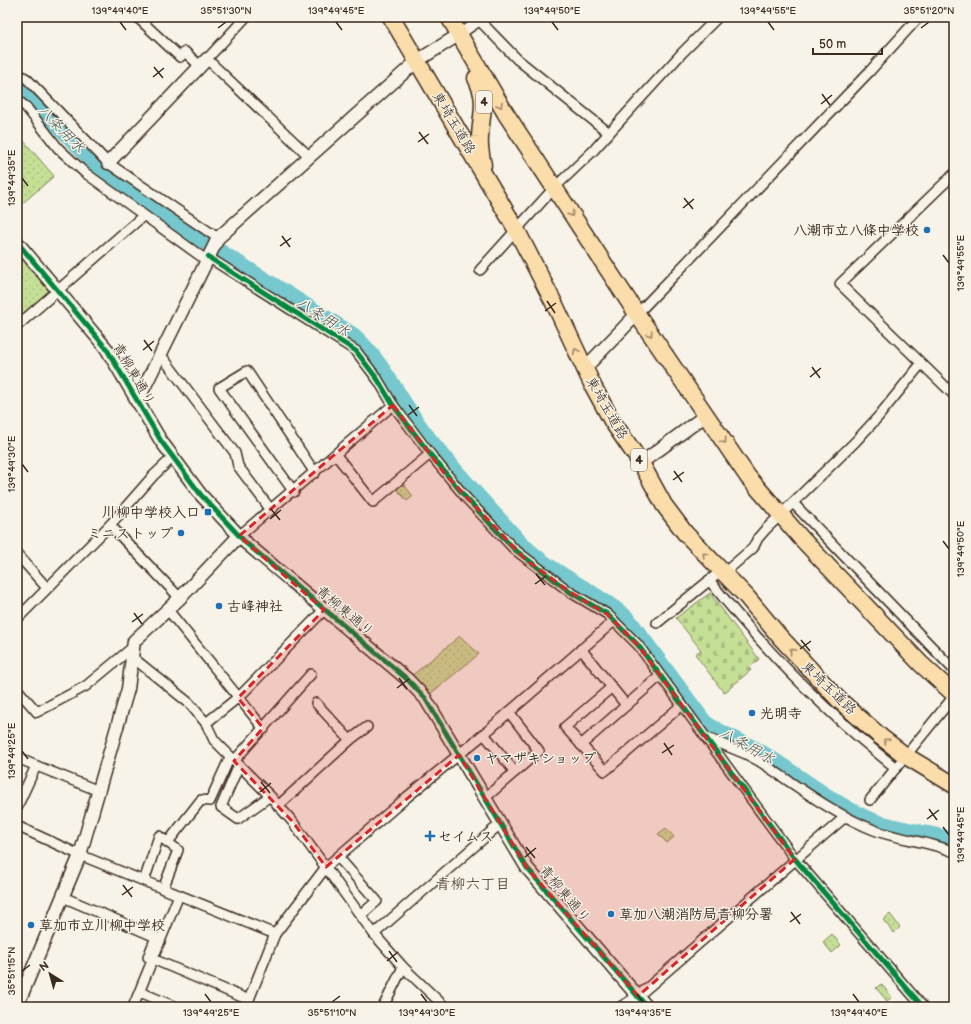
<svg xmlns="http://www.w3.org/2000/svg" width="971" height="1024" viewBox="0 0 971 1024" font-family="'Balsamiq Sans','Klee One',sans-serif">
	<style>
		.cemetery { fill: url(#cemetery-stones); stroke: #80845a }
		.park { fill: url(#park-dots); stroke: #80845a }
		.lines { fill: none; stroke-linecap: round; stroke-linejoin: round }
		.river { stroke: #76c7ce; stroke-width: 16 }
		.street-casing { stroke: #3b2a1e; stroke-width: 12 }
		.secondary-casing { stroke: #3b2a1e; stroke-width: 15 }
		.highway-casing { stroke: #3b2a1e; stroke-width: 19 }
		.street { stroke: #f7f3e8; stroke-width: 9 }
		.secondary { stroke: #f7f3e8; stroke-width: 12 }
		.highway { stroke: #fbdcab; stroke-width: 16 }
		.cycleway-casing { stroke: #f7f3e8; stroke-width: 8 }
		.cycleway { stroke: #00873e; stroke-width: 5 }
		.oneway { stroke: #9b8364 }
		.marked { fill: #d62828; fill-opacity: 0.2; stroke: #d62828; stroke-width: 3; stroke-dasharray: 8 5; stroke-linejoin: round }
		.ticks { fill: none; stroke: #3b2a1e; stroke-width: 1.5 }
		.poi-dot { fill: #1f6fb2; stroke: #f7f3e8; stroke-width: 1.5 }
		.labels { text-anchor: middle; dominant-baseline: central; stroke-width: 3; stroke-linejoin: round; paint-order: stroke }
		.shield { fill: #f7f3e8; stroke: #73665b; stroke-width: 1 }
		.shield-label { font-size: 13px; font-weight: bold; fill: #3b2a1e }
		.street-label { font-size: 14px; fill: #3b2a1e; stroke: #f7f3e8 }
		.poi-label { font-size: 14px; font-weight: bold; fill: #3b2a1e; stroke: #f7f3e8; text-anchor: start }
		.water-label { font-size: 15px; font-style: italic; fill: #4d5953; stroke: #f7f3e8 }
		.neighbourhood-label { font-size: 15px; fill: #3b2a1e; stroke: #f7f3e8 }
		.neatline { fill: none; stroke: #3b2a1e; stroke-width: 1.5 }
		.ticks-label { font-size: 10px; text-anchor: middle; fill: #3b2a1e }
	</style>
	<defs>
		<pattern id="cemetery-stones" width="16" height="16" patternUnits="userSpaceOnUse"><rect width="16" height="16" fill="#c5df96"/><path d="M2 7V4a2 2 0 0 1 4 0v3zM10 15v-3a2 2 0 0 1 4 0v3z" fill="#aac081"/></pattern>
		<pattern id="park-dots" width="8" height="8" patternUnits="userSpaceOnUse"><rect width="8" height="8" fill="#c5df96"/><path d="M2 2h.1M6 6h.1" fill="none" stroke="#aac081" stroke-width="1.8" stroke-linecap="round"/></pattern>
	</defs>
	<rect width="100%" height="100%" fill="#f7f3e8"/>
	<filter id="ink" filterUnits="userSpaceOnUse"><feTurbulence type="fractalNoise" baseFrequency=".025" numOctaves="2"/><feDisplacementMap in="SourceGraphic" scale="8" xChannelSelector="R" yChannelSelector="G"/><feConvolveMatrix kernelMatrix="1 2 1 2 8 2 1 2 1" color-interpolation-filters="sRGB"/></filter>
	<g filter="url(#ink)">
		<polygon class="cemetery" points="710,593 759,659 749,668 751,670 724,693 695,654 701,650 676,618"/>
		<g class="park">
			<polygon points="17,133 54,176 17,208"/>
			<polygon points="17,249 52,290 17,320"/>
			<polygon points="400,480 413,496 407,501 394,486"/>
			<polygon points="460,636 479,654 429,695 410,677"/>
			<polygon points="666,828 674,837 667,843 658,834"/>
			<polygon points="890,914 900,927 894,933 883,920"/>
			<polygon points="832,934 841,945 832,953 823,942"/>
			<polygon points="881,984 892,997 887,1001 876,988"/>
		</g>
		<g class="lines">
			<path class="river" d="M17,86L26,92L110,179L203,241L353,335C388,367 401,405 430,440C457,474 487,506 516,538C548,573 593,589 628,619L705,723C723,735 743,742 762,753C797,774 830,802 868,819C895,830 926,832 954,840"/>
			<defs>
				<g id="street">
					<polyline points="137,17 180,57 185,52 200,66"/>
					<polyline points="246,17 207,59 310,157"/>
					<polyline points="480,21 517,59 609,133 682,53 718,17"/>
					<polyline points="460,34 485,17"/>
					<polyline points="17,73 27,79 108,163 218,238"/>
					<polyline points="17,100 26,107 58,148 84,172 206,260"/>
					<polyline points="954,174 840,284 954,395"/>
					<polyline points="208,257 356,351 378,380 393,405 430,454 467,499 514,549 570,592 607,614 638,645 795,859 923,1007"/>
					<polyline points="480,270 554,188 593,151 609,133"/>
					<polyline points="637,314 869,72 919,17"/>
					<polyline points="17,326 143,216"/>
					<polyline points="161,355 235,453 238,466 271,510"/>
					<polyline points="336,455 373,502 430,454"/>
					<polyline points="294,492 219,388 247,371 315,473"/>
					<polyline points="793,503 954,670"/>
					<polyline points="110,525 180,598"/>
					<polyline points="239,536 393,405"/>
					<polyline points="17,554 47,588"/>
					<polyline points="724,573 753,548 758,538 765,530 855,442 878,417 921,364"/>
					<path d="M709,580C764,649 826,713 896,768"/>
					<polyline points="168,610 264,729"/>
					<polyline points="324,610 240,696 206,723 214,740 270,796 292,821 374,934 403,967 445,1007"/>
					<polyline points="17,619 110,525 153,476 172,458"/>
					<polyline points="657,623 721,571"/>
					<polyline points="581,649 626,705"/>
					<polyline points="132,657 189,703 206,723"/>
					<polyline points="612,687 565,727 605,771 682,705"/>
					<polyline points="17,689 37,712 86,686 133,647"/>
					<polyline points="316,703 350,740"/>
					<polyline points="484,734 515,772"/>
					<path d="M707,738L746,754L759,761C796,785 833,814 874,830C900,840 928,841 954,852"/>
					<polyline points="581,745 660,676"/>
					<polyline points="17,758 99,791"/>
					<polyline points="234,761 311,674"/>
					<polyline points="239,765 221,807 238,819 270,796"/>
					<polyline points="485,798 539,751 509,712"/>
					<polyline points="870,800 954,696"/>
					<polyline points="278,806 350,740 367,727"/>
					<polyline points="17,807 36,766"/>
					<polyline points="17,826 80,855 275,934"/>
					<polyline points="168,842 201,800 210,801 230,757"/>
					<polyline points="338,857 377,901 361,915"/>
					<polyline points="144,881 159,836 178,850 163,889"/>
					<polyline points="63,897 156,937 148,957 249,1000"/>
					<polyline points="374,934 500,824"/>
					<polyline points="140,992 176,1007"/>
					<polyline points="133,1007 179,895"/>
					<polyline points="246,1007 275,934 326,867 407,797 484,734 614,621"/>
					<polyline points="383,1007 403,967"/>
					<polyline points="620,1007 638,996 845,817"/>
				</g>
				<g id="secondary">
					<polyline points="108,163 207,59"/>
					<polyline points="17,242 106,348 161,441 201,495 246,543 407,679 425,698 527,868 647,1007"/>
					<polyline points="584,369 637,314"/>
					<polyline points="137,402 218,238 417,61 460,34"/>
					<polyline points="641,463 706,415"/>
					<polyline points="17,1006 80,855 128,689 134,641 180,598 239,536"/>
				</g>
				<g id="highway">
					<polyline points="391,17 516,229 556,307 593,386 612,421 641,463 664,505 685,533 746,596 780,637 839,700 881,737 906,756 954,785"/>
					<polyline points="449,17 506,114 637,314 748,477 801,538 921,664 954,694"/>
					<path d="M476,78C488,101 481,114 480,137C479,147 481,156 483,165"/>
				</g>
			</defs>
			<use href="#street" class="street-casing"/>
			<use href="#secondary" class="secondary-casing"/>
			<use href="#highway" class="highway-casing"/>
			<use href="#street" class="street"/>
			<use href="#secondary" class="secondary"/>
			<use href="#highway" class="highway"/>
			<defs>
				<g id="cycleway">
					<polyline points="17,242 106,348 161,441 201,495 246,543 407,679 425,698 527,868 647,1007"/>
					<polyline points="208,257 356,351 378,380 393,405 430,454 467,499 514,549 570,592 607,614 638,645 795,859 923,1007"/>
				</g>
			</defs>
			<use href="#cycleway" class="cycleway-casing"/>
			<use href="#cycleway" class="cycleway"/>
		</g>
		<defs><path id="oneway-chevron" d="M-2-3.5L2.5 0L-2 3.5" fill="none" stroke-width="1.6" stroke-linecap="round" stroke-linejoin="round"/></defs>
		<g class="oneway">
			<use href="#oneway-chevron" transform="translate(500 105) rotate(59)"/>
			<use href="#oneway-chevron" transform="translate(571 214) rotate(57)"/>
			<use href="#oneway-chevron" transform="translate(650 334) rotate(56)"/>
			<use href="#oneway-chevron" transform="translate(576 351) rotate(-114)"/>
			<use href="#oneway-chevron" transform="translate(724 441) rotate(55)"/>
			<use href="#oneway-chevron" transform="translate(705 555) rotate(-133)"/>
			<use href="#oneway-chevron" transform="translate(792 651) rotate(-132)"/>
			<use href="#oneway-chevron" transform="translate(886 741) rotate(-143)"/>
		</g>
	</g>
	<path class="marked" d="M393,405L445,474L525,559L570,592L607,614L638,645L795,859L638,996L527,868L459,755L326,867L292,821L234,761L263,728L238,698L324,610L239,536Z"/>
	<path class="ticks" d="M120,22L126,30M336,22L342,30M552,22L558,30M768,22L774,30M218,28L226,22M921,28L929,22M154,67L163,78M153,77L164,68M822,94L830,105M821,104L832,95M419,132L428,144M418,142L429,134M22,178L28,186M684,198L693,209M683,208L694,199M282,236L290,247M280,246L291,238M943,255L949,263M547,301L555,313M545,311L556,303M144,340L152,351M143,350L154,341M812,367L820,378M810,377L821,368M409,405L417,416M408,415L419,407M22,464L28,472M674,471L682,482M673,480L684,472M271,509L280,520M270,519L281,510M943,541L949,549M536,574L545,585M535,584L546,576M134,613L142,624M132,622L143,614M801,640L810,651M800,649L811,641M399,678L407,689M397,688L409,679M664,743L672,755M22,751L28,759M662,753L674,745M261,782L270,793M260,792L271,783M929,809L937,820M927,819L939,810M943,827L949,835M526,847L535,858M525,857L536,848M123,885L132,897M122,895L133,887M791,912L800,924M790,922L801,914M389,951L397,962M387,961L398,952M22,971L30,965M205,994L211,1002M421,994L427,1002M637,994L643,1002M853,994L859,1002M332,1002L340,996"/>
	<g class="poi-dot">
		<circle cx="927" cy="230" r="4"/>
		<rect x="204" y="508" width="8" height="8" rx="2"/>
		<circle cx="181" cy="533" r="4"/>
		<circle cx="219" cy="606" r="4"/>
		<circle cx="752" cy="713" r="4"/>
		<circle cx="477" cy="758" r="4"/>
		<path d="M428 830h4v4h4v4h-4v4h-4v-4h-4v-4h4z"/>
		<circle cx="611" cy="914" r="4"/>
		<circle cx="31" cy="925" r="4"/>
	</g>
	<g class="labels">
		<g class="shield">
			<rect x="476" y="91" width="16" height="22" rx="3"/>
			<rect x="631" y="449" width="16" height="22" rx="3"/>
		</g>
		<g class="shield-label">
			<text x="484" y="102">4</text>
			<text x="639" y="460">4</text>
		</g>
		<g class="street-label">
			<text transform="translate(454 123) rotate(59)">東埼玉道路</text>
			<text transform="translate(134 374) rotate(60)">青柳東通り</text>
			<text transform="translate(607 408) rotate(60)">東埼玉道路</text>
			<text transform="translate(345 611) rotate(40)">青柳東通り</text>
			<text transform="translate(829 688) rotate(44)">東埼玉道路</text>
			<text transform="translate(565 894) rotate(50)">青柳東通り</text>
		</g>
		<g class="poi-label">
			<text x="919" y="230" text-anchor="end">八潮市立八條中学校</text>
			<text x="200" y="512" text-anchor="end">川柳中学校入口</text>
			<text x="173" y="533" text-anchor="end">ミニストップ</text>
			<text x="227" y="606">古峰神社</text>
			<text x="760" y="713">光明寺</text>
			<text x="485" y="758">ヤマザキショップ</text>
			<text x="438" y="836">セイムス</text>
			<text x="619" y="914">草加八潮消防局青柳分署</text>
			<text x="39" y="925">草加市立川柳中学校</text>
		</g>
		<g class="water-label">
			<text transform="translate(61 129) rotate(46)">八条用水</text>
			<text transform="translate(323 317) rotate(33)">八条用水</text>
			<text transform="translate(747 746) rotate(29)">八条用水</text>
		</g>
		<g class="neighbourhood-label">
			<text x="473" y="884">青柳六丁目</text>
		</g>
	</g>
	<rect width="971" height="1024" fill="none" stroke="#f7f3e8" stroke-width="44"/>
	<g transform="translate(50 974) rotate(323)" stroke="#f7f3e8" stroke-width="3" paint-order="stroke">
	<path d="M0-3L7 15L0 10L-7 15Z" fill="#3b2a1e"/>
	<text y="-6" font-size="11" font-weight="bold" text-anchor="middle" fill="#3b2a1e">N</text>
	</g>
	<path d="M813 48v6h69v-6" fill="none" stroke="#3b2a1e" stroke-width="2"/>
	<text x="819" y="48" font-size="12" fill="#3b2a1e" stroke="#f7f3e8" stroke-width="3" paint-order="stroke">50 m</text>
	<rect x="22" y="22" width="927" height="980" class="neatline"/>
	<g class="ticks-label">
		<text x="120" y="14">139°49'40"E</text>
		<text x="226" y="14">35°51'30"N</text>
		<text x="336" y="14">139°49'45"E</text>
		<text x="552" y="14">139°49'50"E</text>
		<text x="768" y="14">139°49'55"E</text>
		<text x="929" y="14">35°51'20"N</text>
		<text transform="translate(11 178) rotate(-90)" y="4">139°49'35"E</text>
		<text transform="translate(960 263) rotate(-90)" y="4">139°49'55"E</text>
		<text transform="translate(11 464) rotate(-90)" y="4">139°49'30"E</text>
		<text transform="translate(960 549) rotate(-90)" y="4">139°49'50"E</text>
		<text transform="translate(11 751) rotate(-90)" y="4">139°49'25"E</text>
		<text transform="translate(960 835) rotate(-90)" y="4">139°49'45"E</text>
		<text transform="translate(11 971) rotate(-90)" y="4">35°51'15"N</text>
		<text x="211" y="1016">139°49'25"E</text>
		<text x="332" y="1016">35°51'10"N</text>
		<text x="427" y="1016">139°49'30"E</text>
		<text x="643" y="1016">139°49'35"E</text>
		<text x="859" y="1016">139°49'40"E</text>
	</g>
</svg>
